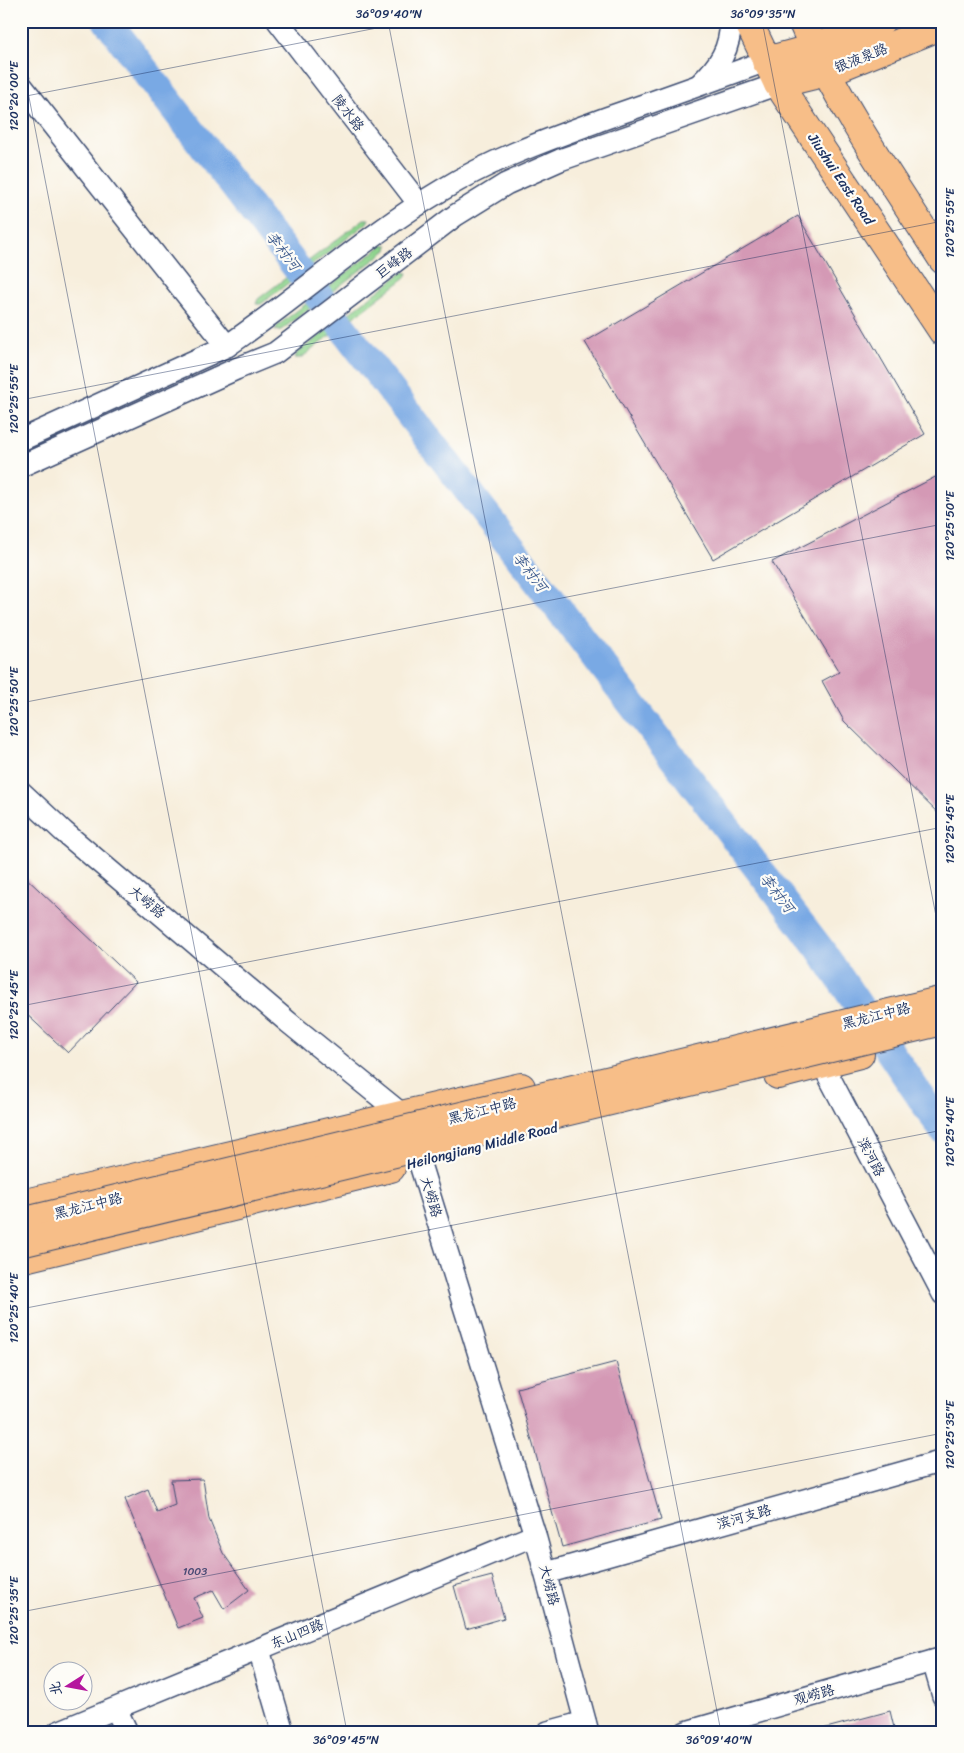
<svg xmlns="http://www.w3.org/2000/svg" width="964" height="1753" viewBox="0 0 964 1753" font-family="Sriracha,'LXGW WenKai TC',sans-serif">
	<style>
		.green { fill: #8fd48d; stroke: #558276 }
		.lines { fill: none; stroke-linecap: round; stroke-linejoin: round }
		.river { stroke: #79a9e4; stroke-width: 29 }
		.building { fill: #d499b5 }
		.minor-casing { stroke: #3c4c71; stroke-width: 24 }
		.major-casing { stroke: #3c4c71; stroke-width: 30 }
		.minor { stroke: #fff; stroke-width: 21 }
		.major { stroke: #f7be88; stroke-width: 28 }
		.highway-bridge-casing { stroke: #3c4c71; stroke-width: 30; stroke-linecap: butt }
		.highway-bridge { stroke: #f7be88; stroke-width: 28 }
		.ticks { fill: none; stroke: #1b2f5e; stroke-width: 1; stroke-opacity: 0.45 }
		.labels { text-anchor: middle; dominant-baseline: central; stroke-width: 4.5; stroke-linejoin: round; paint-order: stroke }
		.number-label { font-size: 11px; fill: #494a74 }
		.street-label { font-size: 14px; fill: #1b2f5e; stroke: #fdfcf7 }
		.water-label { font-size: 15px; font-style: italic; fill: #3c5a8d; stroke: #fdfcf7 }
		.neatline { fill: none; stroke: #1b2f5e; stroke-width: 2 }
		.ticks-label { font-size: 12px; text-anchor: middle; fill: #1b2f5e }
	</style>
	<rect width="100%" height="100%" fill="#fdfcf7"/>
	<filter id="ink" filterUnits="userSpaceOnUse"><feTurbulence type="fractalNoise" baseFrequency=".02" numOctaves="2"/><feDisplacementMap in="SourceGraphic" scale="10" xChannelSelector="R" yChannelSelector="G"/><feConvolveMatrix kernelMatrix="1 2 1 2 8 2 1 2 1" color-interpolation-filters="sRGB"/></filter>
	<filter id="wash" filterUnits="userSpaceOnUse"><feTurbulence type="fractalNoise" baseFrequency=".0096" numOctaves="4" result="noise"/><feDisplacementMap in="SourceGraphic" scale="20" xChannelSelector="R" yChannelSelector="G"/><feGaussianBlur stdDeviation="1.12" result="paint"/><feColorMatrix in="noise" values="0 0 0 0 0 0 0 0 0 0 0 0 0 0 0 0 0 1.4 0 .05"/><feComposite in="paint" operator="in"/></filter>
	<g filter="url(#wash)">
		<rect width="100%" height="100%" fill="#f7eedc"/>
		<g class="green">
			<polygon points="364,219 369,219 367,223 261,304 256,304 258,299"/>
			<polygon points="383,245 388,245 387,250 281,330 275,331 277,326"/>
			<polygon points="403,272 408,273 406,277 301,358 295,358 297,353"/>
		</g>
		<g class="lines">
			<polyline class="river" points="107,21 820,949 943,1130"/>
		</g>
		<g id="blocks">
			<g class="building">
				<polygon points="798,216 925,434 713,559 585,342"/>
				<polygon points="943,473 943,818 844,721 822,681 839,672 772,562"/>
				<polygon points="21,873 136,982 68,1053 21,1009"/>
				<polygon points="616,1362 661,1520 562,1547 517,1388"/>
				<polygon points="203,1479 209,1519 223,1553 249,1590 224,1609 213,1590 194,1598 203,1618 178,1628 125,1499 148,1489 157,1512 175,1505 171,1480"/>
				<polygon points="492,1576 504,1618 466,1629 454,1586"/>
				<polygon points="890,1711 895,1732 815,1732 815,1731"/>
			</g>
		</g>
	</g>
	<g filter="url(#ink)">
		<use href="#blocks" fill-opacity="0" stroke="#3c4c71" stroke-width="1"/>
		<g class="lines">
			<defs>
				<g id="minor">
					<polyline points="278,21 419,204"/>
					<path d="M700,84C720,65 730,49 731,21"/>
					<polyline points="21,85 227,346"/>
					<path d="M21,440L227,346C300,296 366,235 442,190C494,158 552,138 609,117C661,99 714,80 766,61"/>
					<polyline points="21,466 236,369 275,353 456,215 506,184 560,160 778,84"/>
					<polyline points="21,792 64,832 288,1022 404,1116 419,1161 535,1535 588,1732"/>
					<polyline points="815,1050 943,1294"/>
					<polyline points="546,1573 943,1461"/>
					<polyline points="259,1650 283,1732"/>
					<polyline points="933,1661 943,1696"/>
					<polyline points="116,1709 127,1732"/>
					<polyline points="58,1732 535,1535"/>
					<polyline points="548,1732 585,1722"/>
					<polyline points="686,1732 943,1658"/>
				</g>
				<g id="major">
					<polyline points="748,21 778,84 943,332"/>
					<path d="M802,21C839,106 893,182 943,260"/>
					<polyline points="766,61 814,48 881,21"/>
					<polyline points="778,84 827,72 943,25"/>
					<polyline points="778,1075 860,1054"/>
					<polyline points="21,1204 521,1087"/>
					<polyline points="21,1259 391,1168"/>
				</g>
			</defs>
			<use href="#minor" class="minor-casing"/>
			<use href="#major" class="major-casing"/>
			<use href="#minor" class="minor"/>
			<use href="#major" class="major"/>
			<defs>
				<g id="highway-bridge">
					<polyline points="21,1222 943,1000"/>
					<polyline points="21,1243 943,1021"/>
				</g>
			</defs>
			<use href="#highway-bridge" class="highway-bridge-casing"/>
			<use href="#highway-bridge" class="highway-bridge"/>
		</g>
	</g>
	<path class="ticks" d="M388,21L721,1732M762,21L943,952M21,56L347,1732M21,97L413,21M21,400L943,221M21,703L943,524M21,1006L943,827M21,1309L943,1130M21,1612L943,1433"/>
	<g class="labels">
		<g class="number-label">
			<text x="195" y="1571">1003</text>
		</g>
		<g class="street-label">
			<text transform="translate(861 58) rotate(-22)">银液泉路</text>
			<text transform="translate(348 113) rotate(52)">陵水路</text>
			<text transform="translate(841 179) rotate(56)">Jiushui East Road</text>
			<text transform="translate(394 263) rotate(-37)">巨峰路</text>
			<text transform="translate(147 902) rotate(40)">大崂路</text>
			<text transform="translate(876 1016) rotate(-14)">黑龙江中路</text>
			<text transform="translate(482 1111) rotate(-14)">黑龙江中路</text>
			<text transform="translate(482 1146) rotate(-14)">Heilongjiang Middle Road</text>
			<text transform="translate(871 1157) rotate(62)">滨河路</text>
			<text transform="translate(431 1197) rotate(73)">大崂路</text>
			<text transform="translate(88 1206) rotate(-14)">黑龙江中路</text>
			<text transform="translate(744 1517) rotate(-16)">滨河支路</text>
			<text transform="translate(549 1585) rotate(75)">大崂路</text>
			<text transform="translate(297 1634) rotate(-22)">东山四路</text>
			<text transform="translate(814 1695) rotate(-16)">观崂路</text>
		</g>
		<g class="water-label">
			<text transform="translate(283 251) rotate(52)">李村河</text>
			<text transform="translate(530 572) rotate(52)">李村河</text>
			<text transform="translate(777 893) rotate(52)">李村河</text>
		</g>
	</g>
	<rect width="964" height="1753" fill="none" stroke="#fdfcf7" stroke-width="55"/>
	<g transform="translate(68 1686) rotate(259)"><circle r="24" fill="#fdfcf7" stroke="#a3aaba"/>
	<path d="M0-4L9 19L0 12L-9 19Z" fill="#b5179e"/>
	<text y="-8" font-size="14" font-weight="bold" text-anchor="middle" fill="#1b2f5e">北</text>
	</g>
	<rect x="28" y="28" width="908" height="1698" class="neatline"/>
	<g class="ticks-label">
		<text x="389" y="18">36°09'40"N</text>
		<text x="763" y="18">36°09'35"N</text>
		<text transform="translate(14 96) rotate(-90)" y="4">120°26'00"E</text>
		<text transform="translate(950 223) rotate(-90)" y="4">120°25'55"E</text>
		<text transform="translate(14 399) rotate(-90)" y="4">120°25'55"E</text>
		<text transform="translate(950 526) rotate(-90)" y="4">120°25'50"E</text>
		<text transform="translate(14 702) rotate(-90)" y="4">120°25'50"E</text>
		<text transform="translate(950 829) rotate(-90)" y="4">120°25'45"E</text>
		<text transform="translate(14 1005) rotate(-90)" y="4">120°25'45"E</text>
		<text transform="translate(950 1132) rotate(-90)" y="4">120°25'40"E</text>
		<text transform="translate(14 1308) rotate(-90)" y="4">120°25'40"E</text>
		<text transform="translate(950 1435) rotate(-90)" y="4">120°25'35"E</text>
		<text transform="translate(14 1611) rotate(-90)" y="4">120°25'35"E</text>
		<text x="346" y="1744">36°09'45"N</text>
		<text x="719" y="1744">36°09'40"N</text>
	</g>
</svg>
